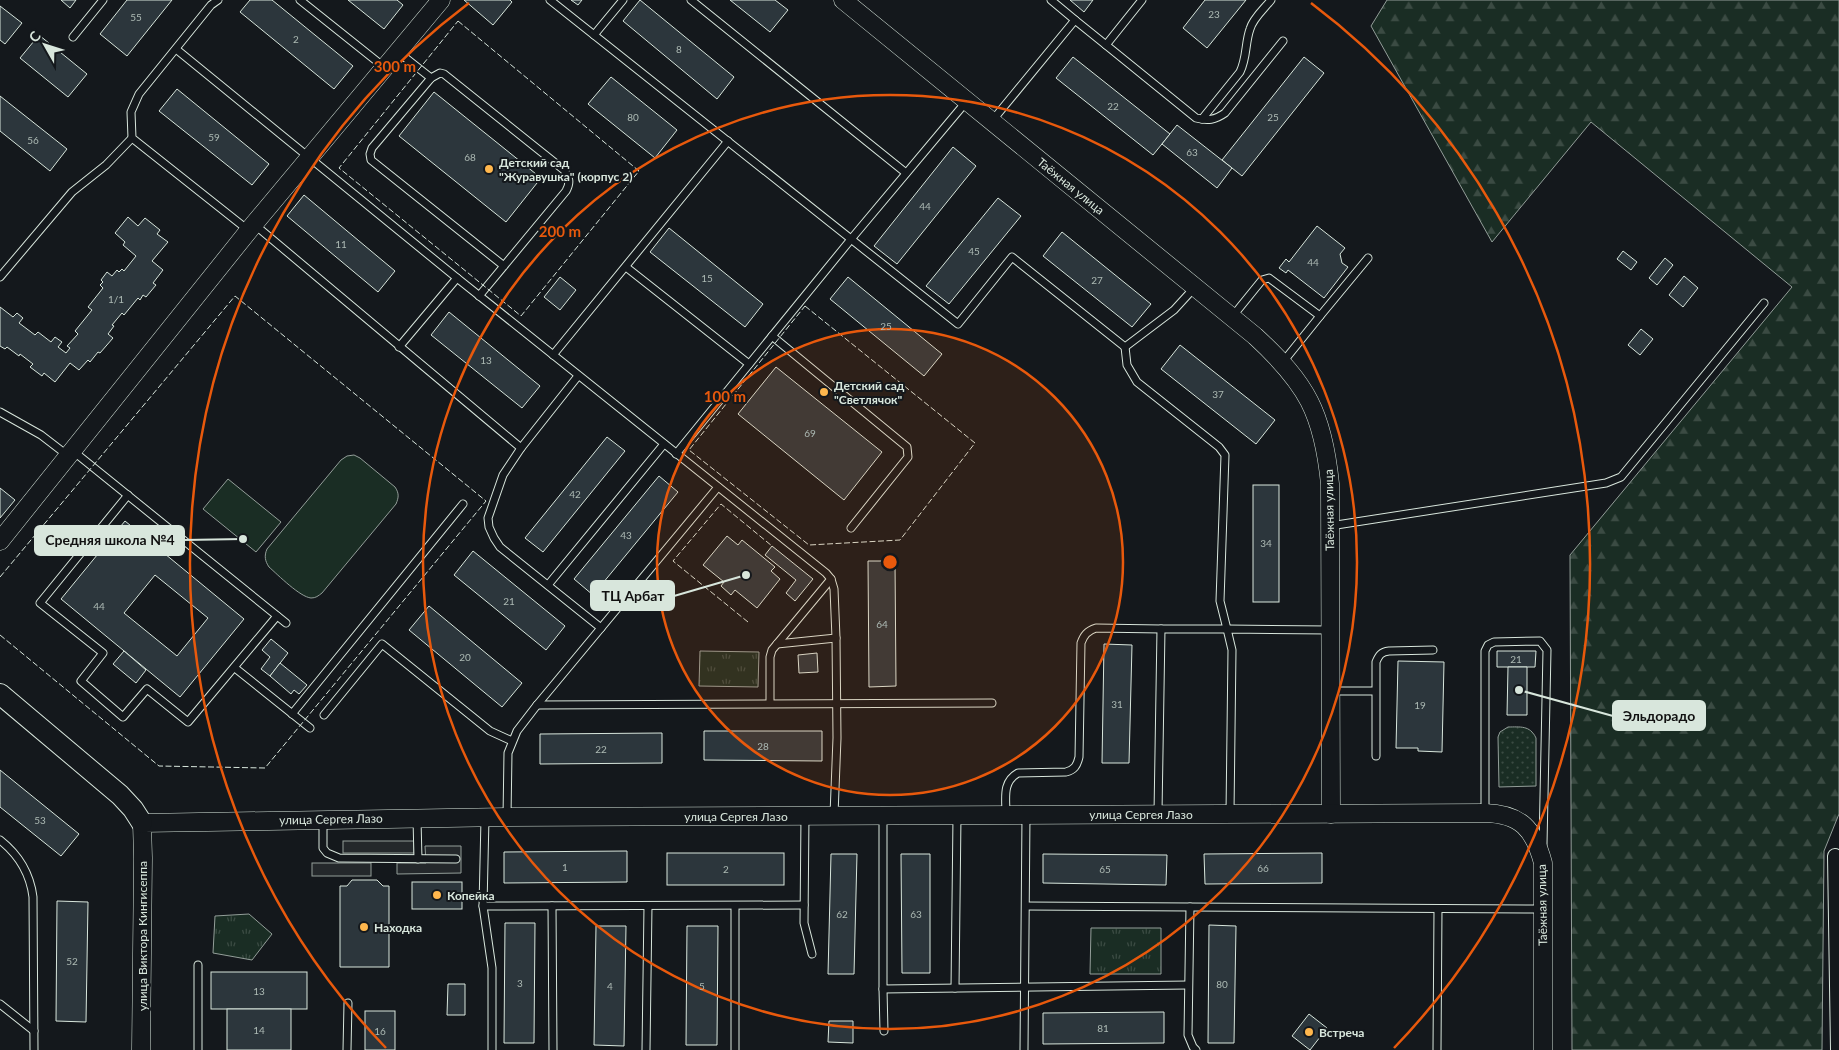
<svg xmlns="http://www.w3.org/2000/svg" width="1839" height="1050" viewBox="0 0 1839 1050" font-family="Lato,sans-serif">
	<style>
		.grass { fill: url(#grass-dots); stroke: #939e99 }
		.forest { fill: url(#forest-firs); stroke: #939e99 }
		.park { fill: url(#park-tufts); stroke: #939e99 }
		.garden { fill: #1a2d24; stroke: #939e99 }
		.parking { fill: #24282b; stroke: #939e99 }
		.building { fill: #2c363c; stroke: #d8e6dc; fill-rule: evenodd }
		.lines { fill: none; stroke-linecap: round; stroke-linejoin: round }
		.service-casing { stroke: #d8e6dc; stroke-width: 9 }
		.minor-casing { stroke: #d8e6dc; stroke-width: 16 }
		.tertiary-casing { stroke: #d8e6dc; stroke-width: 19 }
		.secondary-casing { stroke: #d8e6dc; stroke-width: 22 }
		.service { stroke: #14181c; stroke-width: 7 }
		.minor { stroke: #14181c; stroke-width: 14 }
		.tertiary { stroke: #14181c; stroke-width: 18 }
		.secondary { stroke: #14181c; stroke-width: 20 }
		.fence { stroke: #d8e6dc; stroke-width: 1; stroke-dasharray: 6 2.5; stroke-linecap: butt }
		.ring { fill: none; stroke: #e8590c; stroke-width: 2.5 }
		.poi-dot { fill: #ffb74d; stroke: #14181c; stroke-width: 2 }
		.labels { text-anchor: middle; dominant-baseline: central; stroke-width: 4; stroke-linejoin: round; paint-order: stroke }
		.number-label { font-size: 10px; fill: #adbab4 }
		.poi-label { font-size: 12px; font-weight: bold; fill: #d8e6dc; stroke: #14181c; text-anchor: start }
		.street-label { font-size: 12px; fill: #d8e6dc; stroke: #14181c }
		.centre { fill: #e8590c; stroke: #14181c; stroke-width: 2.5 }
		.ring-label { font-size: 15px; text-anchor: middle; font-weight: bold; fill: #e8590c; stroke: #14181c; stroke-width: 4; stroke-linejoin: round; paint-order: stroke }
		.leader { fill: none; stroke: #d8e6dc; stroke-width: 2 }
		.callout-dot { fill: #d8e6dc; stroke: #14181c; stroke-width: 2 }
		.callout { fill: #d8e6dc; stroke: #d8e6dc; stroke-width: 2 }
		.callout-label { font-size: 14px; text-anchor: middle; font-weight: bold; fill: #111 }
	</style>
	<defs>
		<pattern id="grass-dots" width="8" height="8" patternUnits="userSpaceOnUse" patternTransform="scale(1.25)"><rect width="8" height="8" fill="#1a2d24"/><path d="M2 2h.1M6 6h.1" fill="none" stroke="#3b4b43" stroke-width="1.8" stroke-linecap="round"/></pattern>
		<pattern id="forest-firs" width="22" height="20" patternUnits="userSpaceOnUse" patternTransform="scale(1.25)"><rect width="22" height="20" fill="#1a2d24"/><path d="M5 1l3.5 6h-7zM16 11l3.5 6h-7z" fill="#3b4b43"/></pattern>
		<pattern id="park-tufts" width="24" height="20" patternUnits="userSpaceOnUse" patternTransform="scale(1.25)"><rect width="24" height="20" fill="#1a2d24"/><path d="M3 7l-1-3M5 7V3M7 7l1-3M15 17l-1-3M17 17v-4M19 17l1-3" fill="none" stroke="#3b4b43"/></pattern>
	</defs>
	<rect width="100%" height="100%" fill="#14181c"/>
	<path class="grass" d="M1508,727C1520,727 1530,725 1536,738V786L1499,787L1498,737L1500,732Z"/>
	<polygon class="forest" points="1387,0 1839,0 1839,814 1824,851 1822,1050 1572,1050 1570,555 1792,287 1591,122 1492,242 1371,26"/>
	<g class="park">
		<polygon points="700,651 759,652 758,687 699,686"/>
		<polygon points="249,914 272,934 252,960 213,953 215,916"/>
		<polygon points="1091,928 1161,928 1161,974 1090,974"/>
	</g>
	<g class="garden">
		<path d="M354,455L360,458L395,487C399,493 399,497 396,504L322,593C318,596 316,598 311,598C300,597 278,575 269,567C265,561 264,556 267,549L341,460L347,456Z"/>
		<polygon points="228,479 281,522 256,552 203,509"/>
	</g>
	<g class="parking">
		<rect x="343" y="841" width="71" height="12"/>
		<polygon points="425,846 461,846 461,873 397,874 397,863 426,863"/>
		<rect x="312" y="863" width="59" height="13"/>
	</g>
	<g class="building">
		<polygon points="61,0 76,0 70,8"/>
		<polygon points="127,0 172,0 127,56 100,34"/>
		<polygon points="250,0 272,0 353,66 334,89 240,12"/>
		<polygon points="348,0 397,0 403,5 384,29"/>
		<polygon points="464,0 510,0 512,2 493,25"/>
		<polygon points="571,0 582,0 578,5"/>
		<polygon points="640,0 734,77 717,99 623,21"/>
		<polygon points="730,0 775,0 788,10 770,32"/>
		<polygon points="1070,0 1093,0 1084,12"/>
		<polygon points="1205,0 1246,0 1207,48 1183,28"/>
		<polygon points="0,6 22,23 5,44 0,40"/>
		<polygon points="39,35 87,74 68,97 20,58"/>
		<polygon points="1073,57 1170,134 1153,155 1056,78"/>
		<polygon points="1304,57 1324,73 1242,176 1222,160"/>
		<polygon points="611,77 677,130 655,158 588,104"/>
		<polygon points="177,89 269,164 252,185 159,111"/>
		<polygon points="434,92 541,178 506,222 399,136"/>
		<polygon points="0,96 67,149 50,171 0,131"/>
		<polygon points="1177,125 1232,168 1217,188 1162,144"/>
		<polygon points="953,147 976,166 897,264 874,246"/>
		<polygon points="304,195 395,271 378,292 287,216"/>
		<polygon points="998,198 1021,216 949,304 926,286"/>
		<polygon points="128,217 138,226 145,218 160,230 157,234 168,242 152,261 163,270 153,283 156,285 146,297 143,295 140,300 138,298 124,315 122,313 112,325 114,326 108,334 113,338 100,353 98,352 90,362 88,360 79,370 70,363 55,382 44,373 42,376 30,367 33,364 20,354 19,356 7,347 5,349 0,346 0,307 13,317 17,313 23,318 19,323 35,335 38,332 51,342 55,337 62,342 58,347 66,353 70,348 67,346 78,334 75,331 92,310 88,307 103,288 100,285 103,282 101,280 107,272 112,276 117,270 119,272 122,269 124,271 136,256 123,245 125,242 115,233"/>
		<polygon points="1317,226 1345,248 1340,254 1342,263 1348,267 1324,298 1288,270 1286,273 1279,268 1286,259 1289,262"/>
		<polygon points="669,228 763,304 745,327 650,252"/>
		<polygon points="1062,232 1151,304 1132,327 1043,256"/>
		<polygon points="1623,251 1637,262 1631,270 1617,259"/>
		<polygon points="1665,258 1673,265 1657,285 1649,278"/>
		<polygon points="1684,276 1698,288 1683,307 1669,295"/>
		<polygon points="560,277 576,290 560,310 544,297"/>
		<polygon points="848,277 942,354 924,376 830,299"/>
		<polygon points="449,312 540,386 522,408 431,335"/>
		<polygon points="1641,329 1653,339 1640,355 1628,345"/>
		<polygon points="1180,345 1275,420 1256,444 1161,369"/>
		<polygon points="776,367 882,452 844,500 738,414"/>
		<polygon points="607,437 625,451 543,552 525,538"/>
		<polygon points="659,476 678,492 593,595 574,579"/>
		<rect x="1253" y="485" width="26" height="117"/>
		<polygon points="0,488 15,500 0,518"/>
		<path d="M125,521L244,619L180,697L61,599ZM155,575L208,618L177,656L124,613Z"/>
		<polygon points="727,536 738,545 742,540 775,567 771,571 780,579 757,608 735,590 731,595 721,586 724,582 703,565"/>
		<polygon points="772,546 813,579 795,601 786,593 796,580 765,555"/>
		<polygon points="473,551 565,626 546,650 454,575"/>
		<polygon points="868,561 895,561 896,686 869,687"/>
		<polygon points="429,606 522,683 502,707 409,630"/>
		<polygon points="271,639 288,653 270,676 261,669 270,657 262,650"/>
		<polygon points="1104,644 1132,645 1129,763 1102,763"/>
		<polygon points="124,651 146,670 136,683 113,664"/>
		<polygon points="1497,651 1536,651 1535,667 1497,667"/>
		<polygon points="817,653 818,672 799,673 798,655"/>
		<polygon points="1398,661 1444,662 1442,752 1418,751 1418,748 1396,748"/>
		<polygon points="280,663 307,685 299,694 294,690 291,694 270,676"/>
		<polygon points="1508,667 1527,667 1527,715 1507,715"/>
		<polygon points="704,731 822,731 822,761 704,760"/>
		<polygon points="662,733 662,763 540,764 540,734"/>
		<polygon points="0,770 79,834 61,856 0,807"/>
		<polygon points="627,851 627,882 504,883 504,852"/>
		<rect x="667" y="853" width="117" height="32"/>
		<polygon points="1322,853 1322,883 1205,884 1204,854"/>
		<polygon points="831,854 857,854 854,974 828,974"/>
		<polygon points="901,854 930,854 930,973 902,973"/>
		<polygon points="1043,854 1167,855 1166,885 1043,883"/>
		<polygon points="352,880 377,880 383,886 389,886 389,967 340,967 340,886 347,886"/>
		<rect x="412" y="882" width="50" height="27"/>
		<polygon points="57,901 88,902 86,1022 56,1021"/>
		<polygon points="505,923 535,923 534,1043 504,1043"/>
		<polygon points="1209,925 1236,926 1234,1043 1208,1043"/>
		<polygon points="596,926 626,926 624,1046 594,1045"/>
		<polygon points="687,926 718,926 717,1045 686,1045"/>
		<rect x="211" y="972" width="96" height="37"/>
		<polygon points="448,984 465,984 465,1015 447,1015"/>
		<rect x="227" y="1009" width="64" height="41"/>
		<rect x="365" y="1011" width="30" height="39"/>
		<polygon points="1164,1012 1164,1043 1043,1044 1043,1013"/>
		<polygon points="1309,1014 1327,1028 1310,1050 1292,1036"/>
		<polygon points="829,1021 853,1021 853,1043 828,1042"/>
	</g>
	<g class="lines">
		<defs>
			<g id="service">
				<polyline points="218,0 211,5 139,94 131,112 132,138 248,230"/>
				<polyline points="300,0 384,67"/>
				<polyline points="550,0 958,324 1012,257 1125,347 1174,310 1195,287"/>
				<polyline points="691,0 906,173"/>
				<polyline points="1051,0 1075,20"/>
				<polyline points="594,35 623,0"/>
				<polyline points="73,37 103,0"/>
				<path d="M1106,45L1196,118C1208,121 1215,120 1225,113L1283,41"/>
				<polyline points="176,49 457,278 826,573 831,579 834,589 836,638 837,738 834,815"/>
				<polyline points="398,52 431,78"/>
				<path d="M1202,119L1240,72C1247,58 1245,43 1250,29C1253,18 1264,9 1271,0"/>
				<polyline points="992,121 1075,20 1106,45 1142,0"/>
				<polyline points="255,225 521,448"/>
				<polyline points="626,267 749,364"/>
				<polyline points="0,277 72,192 106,165 132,138"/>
				<path d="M479,296C508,261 537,226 566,191C571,182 569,178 564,170L444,74L440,73L431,78L372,148L370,154L371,160L504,266"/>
				<polyline points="1320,316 1368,258"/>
				<polyline points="1232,317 1262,280 1269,278 1320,316 1283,362"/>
				<polyline points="772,336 907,447 908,457 851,528"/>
				<polyline points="399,347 457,278"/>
				<polyline points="1125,347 1127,365 1137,382 1219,447 1225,455 1220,601 1227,629 1161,629 1158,813"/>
				<polyline points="553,355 728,141"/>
				<polyline points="578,376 521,448 503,475 488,518 489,527 494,538 500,547 601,628"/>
				<polyline points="0,412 41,435 67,455"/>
				<polyline points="73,451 286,623"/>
				<polyline points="676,454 852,238 966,102"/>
				<polyline points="128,495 40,603 103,653 81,681 123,717 147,689 188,722 277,616"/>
				<polyline points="1330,526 1606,483 1621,477 1764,303"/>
				<polyline points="548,585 664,444"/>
				<polyline points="777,644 836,638"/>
				<polyline points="235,668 310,728"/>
				<polyline points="1331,691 1375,691"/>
				<polyline points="770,703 770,657 772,650 831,579"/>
				<polyline points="537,705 992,703"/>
				<polyline points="292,714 463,504"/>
				<polyline points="324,715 382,644 490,731 512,741"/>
				<path d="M1376,756V662C1379,655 1381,652 1389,651L1433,650"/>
				<polyline points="1485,812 1485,651 1488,645 1494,642 1540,641 1547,650 1543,845"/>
				<polyline points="1230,813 1232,650 1227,629 1330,630"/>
				<path d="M1006,814C1006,798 1002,782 1018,773L1066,772C1074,770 1077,766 1079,757L1081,643C1084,635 1087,631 1096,628L1161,629"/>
				<polyline points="805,815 804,923 812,954"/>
				<polyline points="883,816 883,989 1188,985"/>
				<polyline points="507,817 508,753 517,731 537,705 718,487"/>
				<polyline points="485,818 483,906 492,968 492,1050"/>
				<polyline points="417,819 418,859"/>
				<polyline points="323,820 323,848 327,853 339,858 456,859"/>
				<path d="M0,840C19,855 30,873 33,897L34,1050"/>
				<polyline points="483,906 804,905"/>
				<polyline points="552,906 553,1050"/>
				<polyline points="1026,906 1543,909"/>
				<polyline points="1190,907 1188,1035 1193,1047 1196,1050"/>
				<polyline points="955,988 957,816"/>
				<polyline points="883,989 884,1031"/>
				<polyline points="0,1004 34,1031"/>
				<polyline points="198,1050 198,965"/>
				<polyline points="347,1050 348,1003"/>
				<polyline points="646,1050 648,906"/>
				<polyline points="735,1050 735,906"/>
				<polyline points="1024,1050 1026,815"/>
				<polyline points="1437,1050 1438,909"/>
			</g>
			<polyline id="minor" points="1835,856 1838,1050"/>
			<g id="tertiary">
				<path d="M843,0L1255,336C1307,384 1323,413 1330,484L1331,814"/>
				<polyline points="0,541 254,224 441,0"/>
				<path d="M141,1050L143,858L142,823L507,817L1485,813C1521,814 1534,829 1543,863V1050"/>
			</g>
			<polyline id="secondary" points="0,694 120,795 133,809 142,823"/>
		</defs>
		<use href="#service" class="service-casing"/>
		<use href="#minor" class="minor-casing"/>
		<use href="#tertiary" class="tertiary-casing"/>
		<use href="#secondary" class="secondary-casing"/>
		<use href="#service" class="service"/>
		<use href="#minor" class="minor"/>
		<use href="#tertiary" class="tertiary"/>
		<use href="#secondary" class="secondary"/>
		<g class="fence">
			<polygon points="458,21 639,171 521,316 339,168"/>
			<polygon points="805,306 975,443 900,540 809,545 689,450"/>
			<polyline points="0,577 235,296 486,501 265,768 159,766 0,635"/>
			<polyline points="748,622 673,561 721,504 772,546"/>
		</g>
	</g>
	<circle cx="890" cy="562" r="233" fill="#e8590c" fill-opacity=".12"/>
	<g class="ring">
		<circle cx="890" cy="562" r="233"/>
		<circle cx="890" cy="562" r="467"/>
		<path d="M386 1048A700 700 0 0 1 469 3M1311 3A700 700 0 0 1 1394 1048"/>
	</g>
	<g class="poi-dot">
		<circle cx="489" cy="169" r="5"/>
		<circle cx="824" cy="392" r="5"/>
		<circle cx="437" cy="895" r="5"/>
		<circle cx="364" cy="927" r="5"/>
		<circle cx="1309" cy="1032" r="5"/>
	</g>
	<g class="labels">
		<g class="number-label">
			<text x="1214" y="14">23</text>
			<text x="136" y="17">55</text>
			<text x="296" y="39">2</text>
			<text x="679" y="49">8</text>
			<text x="1113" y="106">22</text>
			<text x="633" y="117">80</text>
			<text x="1273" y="117">25</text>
			<text x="214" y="137">59</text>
			<text x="33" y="140">56</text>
			<text x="1192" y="152">63</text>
			<text x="470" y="157">68</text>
			<text x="925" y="206">44</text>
			<text x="341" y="244">11</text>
			<text x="974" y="251">45</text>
			<text x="1313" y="262">44</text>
			<text x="707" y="278">15</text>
			<text x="1097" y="280">27</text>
			<text x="116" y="299">1/1</text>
			<text x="886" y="326">25</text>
			<text x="486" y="360">13</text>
			<text x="1218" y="394">37</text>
			<text x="810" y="433">69</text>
			<text x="575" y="494">42</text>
			<text x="626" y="535">43</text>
			<text x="1266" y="543">34</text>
			<text x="509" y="601">21</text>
			<text x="99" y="606">44</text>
			<text x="882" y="624">64</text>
			<text x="465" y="657">20</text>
			<text x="1516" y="659">21</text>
			<text x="1117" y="704">31</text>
			<text x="1420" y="705">19</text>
			<text x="763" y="746">28</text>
			<text x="601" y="749">22</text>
			<text x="40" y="820">53</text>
			<text x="565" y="867">1</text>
			<text x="1263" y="868">66</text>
			<text x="726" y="869">2</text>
			<text x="1105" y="869">65</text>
			<text x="842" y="914">62</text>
			<text x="916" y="914">63</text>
			<text x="72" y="961">52</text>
			<text x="520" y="983">3</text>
			<text x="1222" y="984">80</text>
			<text x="610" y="986">4</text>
			<text x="702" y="986">5</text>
			<text x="259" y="991">13</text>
			<text x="1103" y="1028">81</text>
			<text x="259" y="1030">14</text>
			<text x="380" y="1031">16</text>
		</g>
		<g class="poi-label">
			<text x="499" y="162">Детский сад<tspan x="499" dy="14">"Журавушка" (корпус 2)</tspan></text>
			<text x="834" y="385">Детский сад<tspan x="834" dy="14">"Светлячок"</tspan></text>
			<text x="447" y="895">Копейка</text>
			<text x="374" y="927">Находка</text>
			<text x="1319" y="1032">Встреча</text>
		</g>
		<g class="street-label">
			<text transform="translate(1071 186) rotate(39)">Таёжная улица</text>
			<text transform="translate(1329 510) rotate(-91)">Таёжная улица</text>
			<text x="1141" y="814">улица Сергея Лазо</text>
			<text x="736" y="816">улица Сергея Лазо</text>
			<text transform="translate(331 819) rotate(-1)">улица Сергея Лазо</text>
			<text transform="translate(1542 905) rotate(-91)">Таёжная улица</text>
			<text transform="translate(142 936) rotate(-90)">улица Виктора Кингисеппа</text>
		</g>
	</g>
	<circle cx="890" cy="562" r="8" class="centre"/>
	<g class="ring-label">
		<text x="395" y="72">300 m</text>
		<text x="560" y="237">200 m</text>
		<text x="725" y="402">100 m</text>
	</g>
	<path class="leader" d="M243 539L184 540M746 575L674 596M1519 690L1613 716"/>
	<g class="callout-dot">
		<circle cx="243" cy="539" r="5"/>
		<circle cx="746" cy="575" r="5"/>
		<circle cx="1519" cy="690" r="5"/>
	</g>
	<g class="callout">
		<rect x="35" y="526" width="149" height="29" rx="5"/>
		<rect x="591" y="581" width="83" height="29" rx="5"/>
		<rect x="1613" y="701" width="92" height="29" rx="5"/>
	</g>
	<g class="callout-label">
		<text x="110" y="545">Средняя школа №4</text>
		<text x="633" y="601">ТЦ Арбат</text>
		<text x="1659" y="721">Эльдорадо</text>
	</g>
	<g transform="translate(45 45) rotate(309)" stroke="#14181c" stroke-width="4" paint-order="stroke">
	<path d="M0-4L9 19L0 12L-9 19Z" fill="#d8e6dc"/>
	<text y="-8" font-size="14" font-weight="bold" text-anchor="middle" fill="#d8e6dc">С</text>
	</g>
</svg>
